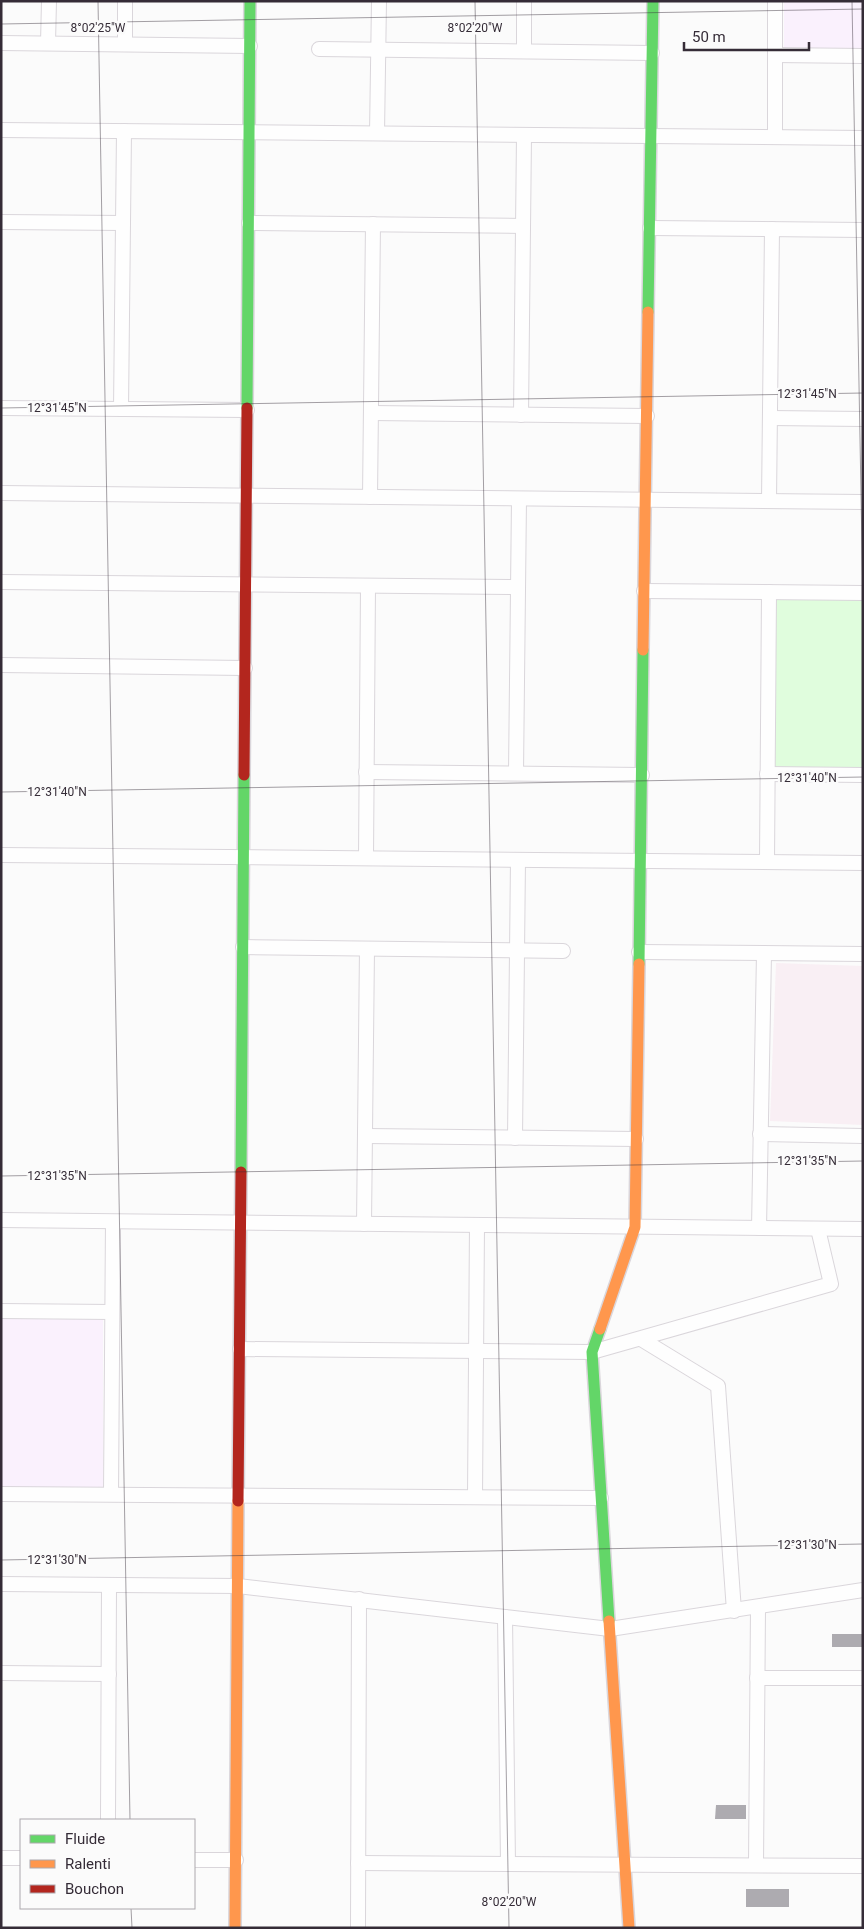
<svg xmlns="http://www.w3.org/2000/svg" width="864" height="1929" viewBox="0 0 864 1929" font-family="Roboto,sans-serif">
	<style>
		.built { fill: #faf1fd }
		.education { fill: #f9eff4 }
		.green { fill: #e0fddd }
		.building { fill: #adabb0 }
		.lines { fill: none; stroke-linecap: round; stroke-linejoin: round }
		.street-casing { stroke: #dad6db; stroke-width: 16 }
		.fast-casing { stroke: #dad6db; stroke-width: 14 }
		.slow-casing { stroke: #dad6db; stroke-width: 14 }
		.jam-casing { stroke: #dad6db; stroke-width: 14 }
		.street { stroke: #fefefe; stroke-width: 14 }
		.fast { stroke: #63d668; stroke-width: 11 }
		.slow { stroke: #ff974d; stroke-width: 11 }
		.jam { stroke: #b3261e; stroke-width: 11 }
		.ticks { fill: none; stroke: #352c37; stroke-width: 1; stroke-opacity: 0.45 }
		.ticks-label { font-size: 12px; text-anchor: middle; fill: #352c37; stroke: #fbfbfb; stroke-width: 5; stroke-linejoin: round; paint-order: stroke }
	</style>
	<rect width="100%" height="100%" fill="#fbfbfb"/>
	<g class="built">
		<rect x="784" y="1" width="79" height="47"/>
		<rect x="1" y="1318" width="102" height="173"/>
	</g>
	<polygon class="education" points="776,963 863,966 863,1125 770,1121"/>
	<polygon class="green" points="774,594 863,595 863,773 772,772"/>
	<g class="building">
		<rect x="832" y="1634" width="31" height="13"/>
		<polygon points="716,1805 746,1805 746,1819 715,1819"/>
		<rect x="746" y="1889" width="43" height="18"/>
	</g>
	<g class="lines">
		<defs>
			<g id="street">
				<polyline points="1,43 250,46"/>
				<polyline points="48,43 49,1"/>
				<polyline points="125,44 125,1"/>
				<polyline points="319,49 652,53"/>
				<polyline points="524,51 524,1"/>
				<polyline points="775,55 863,56"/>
				<polyline points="1,130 863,138"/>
				<polyline points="377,133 379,1"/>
				<polyline points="775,137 775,1"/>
				<polyline points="1,222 123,223"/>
				<polyline points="249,223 523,226"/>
				<polyline points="650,228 863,230"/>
				<polyline points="1,408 247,410"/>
				<polyline points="121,409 124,131"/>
				<polyline points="371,413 647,416"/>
				<polyline points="521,415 524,135"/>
				<polyline points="770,418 863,419"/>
				<polyline points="1,493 863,502"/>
				<polyline points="370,497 373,224"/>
				<polyline points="769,501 772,229"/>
				<polyline points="1,582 518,587"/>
				<polyline points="644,591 863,593"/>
				<polyline points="1,665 245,668"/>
				<polyline points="366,772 642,775"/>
				<polyline points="516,773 519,499"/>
				<polyline points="767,774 863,775"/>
				<polyline points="1,855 863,863"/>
				<polyline points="366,858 368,586"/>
				<polyline points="767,862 769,592"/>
				<polyline points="243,947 563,951"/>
				<polyline points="639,952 863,954"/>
				<polyline points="760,1134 863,1136"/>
				<polyline points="366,1136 636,1139"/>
				<polyline points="515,1138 518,860"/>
				<polyline points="1,1220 863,1229"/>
				<polyline points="364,1224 367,949"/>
				<polyline points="759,1228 764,953"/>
				<polyline points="1,1311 112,1312"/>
				<polyline points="641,1339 718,1386 734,1611"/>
				<polyline points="240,1349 592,1352 831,1284 818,1229"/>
				<polyline points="1,1494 601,1498"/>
				<polyline points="111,1494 113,1222"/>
				<polyline points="475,1497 477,1225"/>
				<polyline points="1,1584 238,1586 610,1629 863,1590"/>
				<polyline points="505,1617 508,1864"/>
				<polyline points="1,1673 109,1674"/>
				<polyline points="757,1678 863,1678"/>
				<polyline points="108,1820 109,1585"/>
				<polyline points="1,1858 21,1858"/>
				<polyline points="194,1860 236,1860"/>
				<polyline points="358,1863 863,1866"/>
				<polyline points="756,1865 758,1608"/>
				<polyline points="358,1928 359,1599"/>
			</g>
			<g id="fast">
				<polyline points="648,312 653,1"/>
				<polyline points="247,408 250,1"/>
				<polyline points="639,964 643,650"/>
				<polyline points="241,1172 244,775"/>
				<polyline points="600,1329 592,1352 609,1621"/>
			</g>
			<g id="slow">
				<polyline points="643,650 648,312"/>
				<polyline points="600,1329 635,1227 639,964"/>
				<polyline points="609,1621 629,1928"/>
				<polyline points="235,1928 238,1501"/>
			</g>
			<g id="jam">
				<polyline points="244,775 247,408"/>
				<polyline points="238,1501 241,1172"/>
			</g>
		</defs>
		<use href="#street" class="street-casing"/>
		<use href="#fast" class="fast-casing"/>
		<use href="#slow" class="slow-casing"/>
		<use href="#jam" class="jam-casing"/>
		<use href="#street" class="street"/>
		<use href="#fast" class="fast"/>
		<use href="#slow" class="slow"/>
		<use href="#jam" class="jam"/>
	</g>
	<path class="ticks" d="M98,1L130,1820M475,1L509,1928M852,1L863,603M1,24L863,9M1,408L863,393M1,792L863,777M1,1176L863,1161M1,1560L863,1544M131,1908L132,1928"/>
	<g class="ticks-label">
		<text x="98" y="32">8°02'25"W</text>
		<text x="475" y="32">8°02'20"W</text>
		<text x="807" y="398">12°31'45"N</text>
		<text x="57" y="412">12°31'45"N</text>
		<text x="807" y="782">12°31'40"N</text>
		<text x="57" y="796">12°31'40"N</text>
		<text x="807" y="1165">12°31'35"N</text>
		<text x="57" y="1180">12°31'35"N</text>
		<text x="807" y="1549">12°31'30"N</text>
		<text x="57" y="1564">12°31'30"N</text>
		<text x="509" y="1906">8°02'20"W</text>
	</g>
	<rect width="864" height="1929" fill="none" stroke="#352c37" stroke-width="5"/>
	<rect x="20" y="1819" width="175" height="90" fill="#fbfbfb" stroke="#aca8ad"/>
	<rect x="30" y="1835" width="25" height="8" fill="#63d668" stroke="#aca8ad"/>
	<text x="65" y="1844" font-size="15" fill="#352c37">Fluide</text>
	<rect x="30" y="1860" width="25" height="8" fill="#ff974d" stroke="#aca8ad"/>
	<text x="65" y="1869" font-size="15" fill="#352c37">Ralenti</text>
	<rect x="30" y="1885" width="25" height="8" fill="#b3261e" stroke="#aca8ad"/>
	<text x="65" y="1894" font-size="15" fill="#352c37">Bouchon</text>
	<path d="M684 42v8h125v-8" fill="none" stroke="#352c37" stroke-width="2.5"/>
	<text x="692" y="42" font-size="15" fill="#352c37" stroke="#fbfbfb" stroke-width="4" paint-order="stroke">50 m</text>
</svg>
